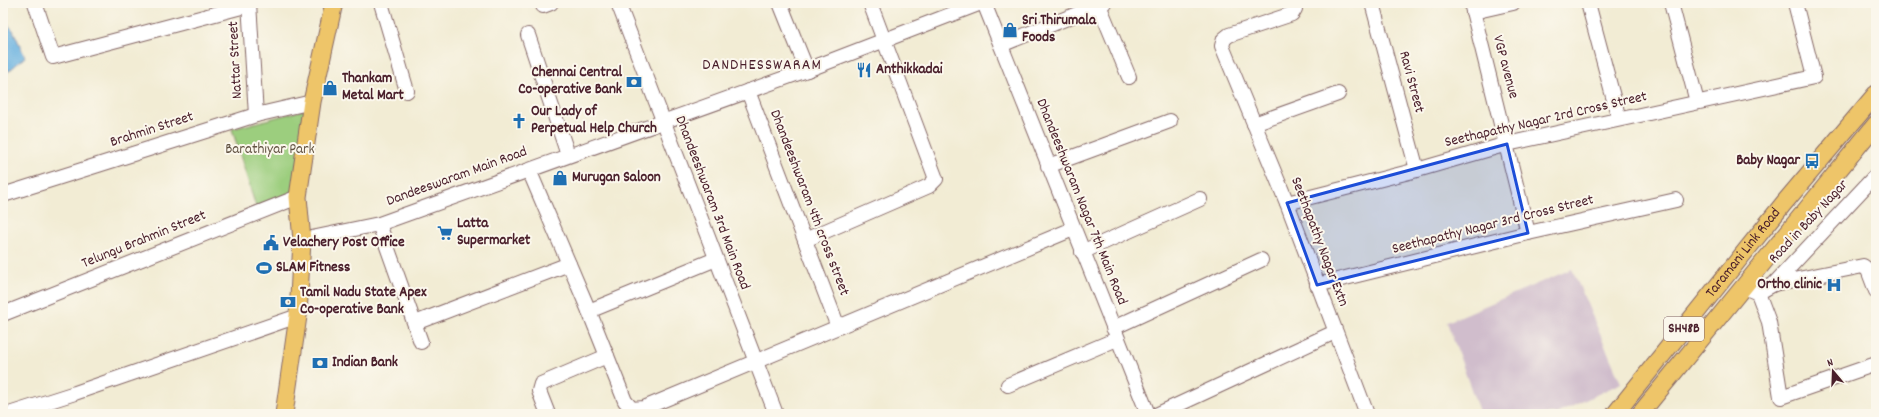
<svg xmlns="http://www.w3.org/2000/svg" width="1879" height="417" viewBox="0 0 1879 417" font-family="Dekko,sans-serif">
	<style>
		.industrial { fill: #d0bdcc }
		.green { fill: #9cce7e; stroke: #737654 }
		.water { fill: #68b1e0; stroke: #596886 }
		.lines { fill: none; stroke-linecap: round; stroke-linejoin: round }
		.minor-casing { stroke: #856766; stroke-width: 16 }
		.major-casing { stroke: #856766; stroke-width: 19 }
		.minor { stroke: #fff; stroke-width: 14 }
		.major { stroke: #eec569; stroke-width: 17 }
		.marked { fill: #1d4ed8; fill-opacity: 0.2; stroke: #1d4ed8; stroke-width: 3; stroke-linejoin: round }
		.labels { text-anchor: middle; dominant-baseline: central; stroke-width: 4; stroke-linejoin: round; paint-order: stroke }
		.shield { fill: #fbf7ec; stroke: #7f6065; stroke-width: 1 }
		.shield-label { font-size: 14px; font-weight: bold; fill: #4a1f2b }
		.poi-label { font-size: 15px; font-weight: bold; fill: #4a1f2b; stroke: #fbf7ec; text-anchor: start }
		.street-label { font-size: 15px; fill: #4a1f2b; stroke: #fbf7ec }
		.park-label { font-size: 15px; fill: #635444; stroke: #fbf7ec }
		.neighbourhood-label { font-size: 16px; letter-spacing: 1px; fill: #4a1f2b; stroke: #fbf7ec }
	</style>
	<rect width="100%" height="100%" fill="#fbf7ec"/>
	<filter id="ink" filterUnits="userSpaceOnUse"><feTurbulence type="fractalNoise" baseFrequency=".025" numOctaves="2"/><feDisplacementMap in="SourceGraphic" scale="8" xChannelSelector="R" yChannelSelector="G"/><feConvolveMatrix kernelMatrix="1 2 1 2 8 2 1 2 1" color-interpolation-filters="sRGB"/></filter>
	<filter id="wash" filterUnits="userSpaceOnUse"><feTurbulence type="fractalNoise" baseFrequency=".012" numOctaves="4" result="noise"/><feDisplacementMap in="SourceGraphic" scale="16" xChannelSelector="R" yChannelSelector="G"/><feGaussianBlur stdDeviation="0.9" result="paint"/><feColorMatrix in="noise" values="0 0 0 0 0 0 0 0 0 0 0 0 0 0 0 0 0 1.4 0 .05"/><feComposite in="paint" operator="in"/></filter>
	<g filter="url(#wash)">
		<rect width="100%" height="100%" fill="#f2ecd4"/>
		<polygon class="industrial" points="1572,269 1621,383 1556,414 1480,414 1447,322"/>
		<polygon class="green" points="307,109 294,193 256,207 232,129"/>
		<polygon class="water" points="3,20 13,30 25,57 3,76"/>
	</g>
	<g filter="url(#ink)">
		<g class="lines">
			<defs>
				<g id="minor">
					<polyline points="35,3 53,57 249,5"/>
					<polyline points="249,3 256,115"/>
					<polyline points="381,3 407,91"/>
					<polyline points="618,3 776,414"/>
					<polyline points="780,3 807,70"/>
					<polyline points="984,3 1148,414"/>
					<polyline points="1294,3 1295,9 1292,14 1229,35 1224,39 1222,46 1287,203 1367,414"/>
					<polyline points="1372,3 1417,170"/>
					<polyline points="1471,3 1528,233"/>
					<polyline points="1588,3 1619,119"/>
					<polyline points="1671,3 1697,102"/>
					<polyline points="1099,5 1129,77"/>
					<polyline points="543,6 551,3"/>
					<polyline points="1473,12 1513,3"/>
					<polyline points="528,35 568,155"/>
					<polyline points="1001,45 1104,3"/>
					<polyline points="748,91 838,327"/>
					<polyline points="1254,124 1338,94"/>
					<polyline points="1048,166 1170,121"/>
					<polyline points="529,170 589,311 625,401 632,409 644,408 1073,229"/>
					<polyline points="3,195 256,115 312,102"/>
					<polyline points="1287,203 1417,170 1507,144 1814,77 1795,3"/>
					<polyline points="379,224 421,342"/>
					<polyline points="302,240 379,224 807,70 981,3"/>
					<polyline points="805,240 929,186 936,179 870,3"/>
					<polyline points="1082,252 1200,199"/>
					<polyline points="1774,284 1863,266 1868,270 1876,291"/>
					<polyline points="1317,285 1528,233 1676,200"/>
					<polyline points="1751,290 1758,293 1774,284 1876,175"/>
					<polyline points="1758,293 1769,322 1781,397 1876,364"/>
					<polyline points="589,311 716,259"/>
					<polyline points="3,314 298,197"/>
					<polyline points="415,323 569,264"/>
					<polyline points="1113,328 1261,260"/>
					<polyline points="1008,385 1117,339"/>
					<polyline points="9,414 75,393 298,316"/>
					<polyline points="548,414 539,391 541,384 607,356"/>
					<polyline points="1158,414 1335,332"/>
				</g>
				<g id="major">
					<polyline points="284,414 298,316 302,240 298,197 312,102 334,3"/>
					<path id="s1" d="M1615,414L1784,203L1876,94"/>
					<polyline points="1640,414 1876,124"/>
				</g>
			</defs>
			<use href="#minor" class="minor-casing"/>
			<use href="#major" class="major-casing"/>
			<use href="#minor" class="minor"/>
			<use href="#major" class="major"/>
		</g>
	</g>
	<path class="marked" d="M1507,144L1528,233L1317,285L1287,203Z"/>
	<defs>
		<symbol id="shop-bare" viewBox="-9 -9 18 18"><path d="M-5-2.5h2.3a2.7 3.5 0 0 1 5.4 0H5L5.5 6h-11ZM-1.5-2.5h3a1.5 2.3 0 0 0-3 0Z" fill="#1f6fb2" stroke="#fbf7ec" stroke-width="2.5" paint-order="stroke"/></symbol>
		<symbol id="restaurant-bare" viewBox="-9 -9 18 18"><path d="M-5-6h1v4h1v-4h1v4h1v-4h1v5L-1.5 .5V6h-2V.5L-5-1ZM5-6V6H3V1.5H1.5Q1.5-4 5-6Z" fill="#1f6fb2" stroke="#fbf7ec" stroke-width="2.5" paint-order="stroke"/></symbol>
		<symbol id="bank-bare" viewBox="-9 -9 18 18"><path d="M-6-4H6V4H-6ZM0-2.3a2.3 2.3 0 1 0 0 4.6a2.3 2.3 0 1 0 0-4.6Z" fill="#1f6fb2" stroke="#fbf7ec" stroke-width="2.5" paint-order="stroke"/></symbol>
		<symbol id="church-bare" viewBox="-9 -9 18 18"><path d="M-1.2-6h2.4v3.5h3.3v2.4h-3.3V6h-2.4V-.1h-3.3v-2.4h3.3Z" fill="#1f6fb2" stroke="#fbf7ec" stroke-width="2.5" paint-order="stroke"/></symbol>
		<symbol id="bus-bare" viewBox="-9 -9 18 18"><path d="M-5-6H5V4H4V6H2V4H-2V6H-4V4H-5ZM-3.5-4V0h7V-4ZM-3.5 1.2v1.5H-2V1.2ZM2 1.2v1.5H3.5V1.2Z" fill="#1f6fb2" stroke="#fbf7ec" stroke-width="2.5" paint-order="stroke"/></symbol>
		<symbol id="supermarket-bare" viewBox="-9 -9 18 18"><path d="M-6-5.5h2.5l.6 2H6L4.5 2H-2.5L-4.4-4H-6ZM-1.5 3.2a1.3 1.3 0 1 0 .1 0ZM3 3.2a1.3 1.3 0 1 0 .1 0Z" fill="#1f6fb2" stroke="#fbf7ec" stroke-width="2.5" paint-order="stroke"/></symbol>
		<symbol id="civic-bare" viewBox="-9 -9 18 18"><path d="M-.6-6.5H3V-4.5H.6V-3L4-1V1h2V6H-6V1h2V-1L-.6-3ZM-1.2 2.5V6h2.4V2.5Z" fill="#1f6fb2" stroke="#fbf7ec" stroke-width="2.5" paint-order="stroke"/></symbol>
		<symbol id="stadium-bare" viewBox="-9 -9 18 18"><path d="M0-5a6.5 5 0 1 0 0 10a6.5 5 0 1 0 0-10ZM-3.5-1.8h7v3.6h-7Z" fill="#1f6fb2" stroke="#fbf7ec" stroke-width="2.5" paint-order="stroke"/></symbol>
		<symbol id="hospital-bare" viewBox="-9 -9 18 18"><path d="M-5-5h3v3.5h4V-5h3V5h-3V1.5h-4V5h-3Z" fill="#1f6fb2" stroke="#fbf7ec" stroke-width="2.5" paint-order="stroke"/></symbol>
	</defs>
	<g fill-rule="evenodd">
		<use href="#shop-bare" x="999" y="19" width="22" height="22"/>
		<use href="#restaurant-bare" x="853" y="59" width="22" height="22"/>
		<use href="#bank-bare" x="623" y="71" width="22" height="22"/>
		<use href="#shop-bare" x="319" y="77" width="22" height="22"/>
		<use href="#church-bare" x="508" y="110" width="22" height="22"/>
		<use href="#bus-bare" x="1801" y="150" width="22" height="22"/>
		<use href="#shop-bare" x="549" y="167" width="22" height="22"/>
		<use href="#supermarket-bare" x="434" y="222" width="22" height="22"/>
		<use href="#civic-bare" x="260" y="232" width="22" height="22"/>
		<use href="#stadium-bare" x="253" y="257" width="22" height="22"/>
		<use href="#hospital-bare" x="1823" y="274" width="22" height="22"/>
		<use href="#bank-bare" x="277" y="291" width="22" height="22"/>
		<use href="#bank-bare" x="309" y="352" width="22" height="22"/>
	</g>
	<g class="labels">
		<rect class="shield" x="1664" y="317" width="40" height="24" rx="3"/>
		<g class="shield-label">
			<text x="1684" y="329">SH48B</text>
		</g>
		<g class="poi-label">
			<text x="1022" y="21">Sri Thirumala<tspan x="1022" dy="17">Foods</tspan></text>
			<text x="876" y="70">Anthikkadai</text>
			<text x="622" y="73" text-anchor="end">Chennai Central<tspan x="622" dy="17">Co-operative Bank</tspan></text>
			<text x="342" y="79">Thankam<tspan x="342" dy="17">Metal Mart</tspan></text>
			<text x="531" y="112">Our Lady of<tspan x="531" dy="17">Perpetual Help Church</tspan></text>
			<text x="1800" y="161" text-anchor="end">Baby Nagar</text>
			<text x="572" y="178">Murugan Saloon</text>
			<text x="457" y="224">Latta<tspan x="457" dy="17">Supermarket</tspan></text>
			<text x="283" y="243">Velachery Post Office</text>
			<text x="276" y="268">SLAM Fitness</text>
			<text x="1822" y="285" text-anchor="end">Ortho clinic</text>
			<text x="300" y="293">Tamil Nadu State Apex<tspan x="300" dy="17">Co-operative Bank</tspan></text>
			<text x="332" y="363">Indian Bank</text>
		</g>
		<g class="street-label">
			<text transform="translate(236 60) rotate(-93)">Nattar Street</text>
			<text transform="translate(1505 67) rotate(75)">VGP avenue</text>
			<text transform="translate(1411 82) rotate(75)">Ravi Street</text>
			<text transform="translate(1546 120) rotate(-13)">Seethapathy Nagar 2rd Cross Street</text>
			<text transform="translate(152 130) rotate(-18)">Brahmin Street</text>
			<text transform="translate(457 177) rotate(-20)">Dandeeswaram Main Road</text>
			<text transform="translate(1081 202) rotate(68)">Dhandeeshwaram Nagar 7th Main Road</text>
			<text transform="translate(712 203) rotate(69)">Dhandeeshwaram 3rd Main Road</text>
			<text transform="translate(809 203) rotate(69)">Dhandeeshwaram 4th cross street</text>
			<text transform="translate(1809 222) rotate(-47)">Road in Baby Nagar</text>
			<text transform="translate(1493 225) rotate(-14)">Seethapathy Nagar 3rd Cross Street</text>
			<text transform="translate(144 240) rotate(-22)">Telungu Brahmin Street</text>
			<text transform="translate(1319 242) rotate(69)">Seethapathy Nagar Extn</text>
			<text stroke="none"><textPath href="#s1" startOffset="206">Taramani Link Road</textPath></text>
		</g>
		<g class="park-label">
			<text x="270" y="150">Barathiyar Park</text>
		</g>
		<g class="neighbourhood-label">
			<text x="762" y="65">DANDHESSWARAM</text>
		</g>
	</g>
	<rect width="1879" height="417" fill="none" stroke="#fbf7ec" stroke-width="16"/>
	<g transform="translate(1833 371) rotate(341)" stroke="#fbf7ec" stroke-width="3" paint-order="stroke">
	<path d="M0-3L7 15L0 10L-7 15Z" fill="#4a1f2b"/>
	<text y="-6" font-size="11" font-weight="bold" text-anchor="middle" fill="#4a1f2b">N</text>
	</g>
</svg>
